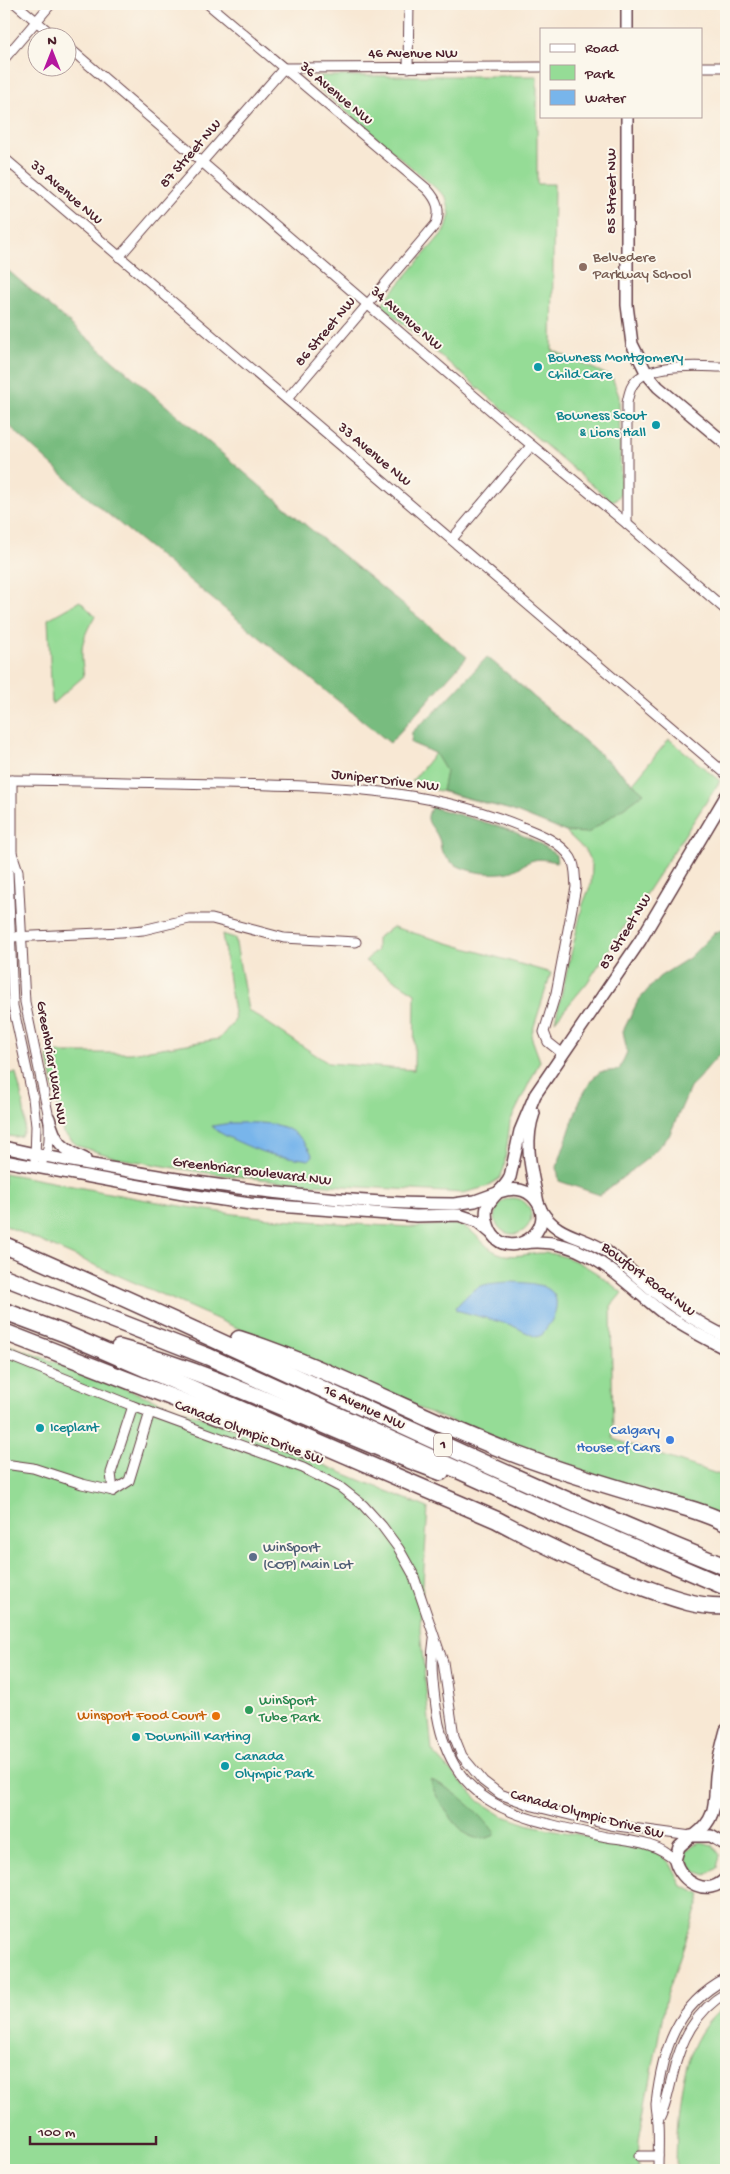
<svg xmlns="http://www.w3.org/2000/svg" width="730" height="2174" viewBox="0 0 730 2174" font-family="'Gochi Hand',sans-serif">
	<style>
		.green { fill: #95dc96; stroke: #707e60 }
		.forest { fill: #78bc7f; stroke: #616e55 }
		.water { fill: #78b5eb; stroke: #616a8b }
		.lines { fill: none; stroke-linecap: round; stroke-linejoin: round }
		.minor-casing { stroke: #643d44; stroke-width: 11 }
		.tertiary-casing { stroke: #643d44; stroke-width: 14 }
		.motorway-casing { stroke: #643d44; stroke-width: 19 }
		.minor { stroke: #fff; stroke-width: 9 }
		.tertiary { stroke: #fff; stroke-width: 11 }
		.motorway { stroke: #fff; stroke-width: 16 }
		.education-dot { fill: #8d6e63; stroke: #fbf7ec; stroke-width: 2 }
		.culture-dot { fill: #0f9aa8; stroke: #fbf7ec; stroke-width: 2 }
		.shop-dot { fill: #3f7fe0; stroke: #fbf7ec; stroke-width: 2 }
		.service-dot { fill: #5c6f8a; stroke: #fbf7ec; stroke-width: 2 }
		.leisure-dot { fill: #2e9e5b; stroke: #fbf7ec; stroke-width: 2 }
		.food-dot { fill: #e8710a; stroke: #fbf7ec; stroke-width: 2 }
		.labels { text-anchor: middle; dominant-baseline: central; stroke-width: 4; stroke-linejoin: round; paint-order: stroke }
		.shield { fill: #fbf7ec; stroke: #7f6065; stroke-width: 1 }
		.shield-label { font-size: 14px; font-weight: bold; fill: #4a1f2b }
		.street-label { font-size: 15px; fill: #4a1f2b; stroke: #fbf7ec }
		.education-label { font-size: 15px; fill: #785e54; stroke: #fbf7ec; text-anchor: start }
		.culture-label { font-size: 15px; fill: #0d838f; stroke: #fbf7ec; text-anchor: start }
		.shop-label { font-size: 15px; fill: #366cbe; stroke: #fbf7ec; text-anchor: end }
		.service-label { font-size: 15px; fill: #4e5e75; stroke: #fbf7ec; text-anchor: start }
		.leisure-label { font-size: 15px; fill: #27864d; stroke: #fbf7ec; text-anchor: start }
		.food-label { font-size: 15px; fill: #c56008; stroke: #fbf7ec; text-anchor: end }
	</style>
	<rect width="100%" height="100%" fill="#fbf7ec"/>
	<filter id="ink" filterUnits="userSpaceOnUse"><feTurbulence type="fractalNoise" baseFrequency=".02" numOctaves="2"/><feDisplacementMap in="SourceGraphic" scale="10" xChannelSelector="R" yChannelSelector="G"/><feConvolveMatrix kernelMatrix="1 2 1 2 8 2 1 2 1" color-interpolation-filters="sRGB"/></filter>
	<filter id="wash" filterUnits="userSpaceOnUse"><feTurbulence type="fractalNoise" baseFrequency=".0096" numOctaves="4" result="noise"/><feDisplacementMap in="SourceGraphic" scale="20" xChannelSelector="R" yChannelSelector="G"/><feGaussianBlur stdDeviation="1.12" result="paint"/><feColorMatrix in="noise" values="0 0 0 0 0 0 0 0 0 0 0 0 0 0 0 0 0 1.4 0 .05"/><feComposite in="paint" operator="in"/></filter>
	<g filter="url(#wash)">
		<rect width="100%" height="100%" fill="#f8e8d4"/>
		<g class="green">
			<polygon points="317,76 537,76 537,184 554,184 552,350 612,377 619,396 621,493 617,499 611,501 381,305 446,229 450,214 446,197 315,85 313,80"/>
			<path d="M80,601L95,616C81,639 80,649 84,676L52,704L48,619Z"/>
			<polygon points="504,671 633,783 669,739 720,781 587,983 555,1021 583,904 591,884 592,865 585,850 566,832 551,825 511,810 425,787 412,781"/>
			<polygon points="393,927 551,973 531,1036 540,1061 510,1122 504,1168 500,1178 486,1187 463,1193 295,1183 199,1172 117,1158 78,1146 63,1133 47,1053 130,1053 219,1039 235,1020 222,934 235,938 248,1010 328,1063 414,1070 415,993 365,961 377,950 377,938"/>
			<path d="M16,1073C19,1088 31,1124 21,1136L15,1137L4,1135V1074Z"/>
			<path d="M4,1173C92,1189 180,1209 269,1218C317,1222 365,1225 413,1227C427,1227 445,1223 458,1225C476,1229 482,1247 498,1253C513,1259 527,1253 542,1253C572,1253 601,1275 622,1293L611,1306L613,1439L726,1477V1520L516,1448L423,1410L4,1225Z"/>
			<circle cx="513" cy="1216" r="18"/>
			<polygon points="4,1343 270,1443 428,1508 420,1629 432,1751 479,1801 503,1816 530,1825 650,1849 661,1855 670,1863 682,1886 701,1895 666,1998 639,2140 638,2170 4,2170"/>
			<polygon points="700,1842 713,1845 720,1855 717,1868 706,1875 694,1871 683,1854 693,1845"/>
			<path d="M726,2006V2170H676C677,2117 677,2039 726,2006Z"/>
		</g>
		<g class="forest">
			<polygon points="4,267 308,527 467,657 390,743 88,498 4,421"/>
			<polygon points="487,657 504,671 644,793 588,833 566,832 511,810 442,791 446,771 435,753 411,743 412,732 441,706"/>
			<path d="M432,807C468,818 529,831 556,855L557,862C550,861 541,858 534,860C525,862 518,870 509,872C488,876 454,872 442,852C440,848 441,842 438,837C433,825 422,822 432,807Z"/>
			<polygon points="726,929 726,1049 716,1058 690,1088 669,1136 648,1158 600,1195 559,1181 557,1167 580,1100 592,1079 600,1072 619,1070 627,1052 623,1031 638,1001 659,977 689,958 715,932"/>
			<path d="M431,1780C453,1788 481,1814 495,1833L493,1836C485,1839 478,1840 470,1836C458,1831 431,1793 431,1780Z"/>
		</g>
		<g class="water">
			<path d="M231,1123C268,1123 294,1119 313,1156L309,1160C294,1157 277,1157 263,1152C254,1149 215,1133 212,1126Z"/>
			<path d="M510,1282C534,1283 567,1284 553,1318C550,1324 545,1329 542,1335L536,1337L511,1325L456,1310V1307C477,1284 480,1284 510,1282Z"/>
		</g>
	</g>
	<g filter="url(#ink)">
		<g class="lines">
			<defs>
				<g id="minor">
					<polyline points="16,4 56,38"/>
					<path d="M208,4L427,189C437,200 441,209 436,224L287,399"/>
					<polyline points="68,47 523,438 627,524 726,610"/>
					<polyline points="4,59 51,4"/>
					<polyline points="701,67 726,67"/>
					<polyline points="408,68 409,4"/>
					<polyline points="4,158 726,774"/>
					<polyline points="119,257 284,68 541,67"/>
					<path d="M627,524V403C628,398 629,393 631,388C644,360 701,367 726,367"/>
					<polyline points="452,539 531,446"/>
					<path d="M4,780C60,780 117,782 174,783C291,786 410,781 520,826C538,833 560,841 571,858C576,866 575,877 576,887L556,993L544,1032L548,1042L563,1054"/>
					<polyline points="12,780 12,853 8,871 13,1006 33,1098 36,1126 35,1159"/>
					<path d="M12,853L18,871L25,1002L49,1118C49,1130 51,1150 43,1160"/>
					<polyline points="11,937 122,932 143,930 189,919 212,919 284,938 356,942"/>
					<polyline points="4,1354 133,1406 303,1468 340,1487 363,1505 382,1526 399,1549 413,1574 443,1662 454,1736 462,1756 483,1781 500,1794 533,1806 610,1825 691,1836"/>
					<polyline points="4,1464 33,1468 82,1484 113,1491"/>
					<polyline points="113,1491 129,1481 150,1412"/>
					<polyline points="113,1491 111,1473 133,1406"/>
					<path d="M434,1639C430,1666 433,1682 436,1707C449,1805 514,1817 597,1835C624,1841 655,1840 675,1860"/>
					<path d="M658,2122C667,2105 668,2093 673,2074C680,2042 696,2010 726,1993"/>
					<polyline points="639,2156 658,2156"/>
					<path d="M658,2170C658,2155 659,2139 658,2124C658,2117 656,2111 656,2104C662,2051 676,2005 726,1979"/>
				</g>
				<g id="tertiary">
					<polyline points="627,4 627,29"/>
					<polyline points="627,116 627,305 632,344 647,374 658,387 726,444"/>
					<path d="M534,1113C523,1144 532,1172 538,1203"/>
					<path d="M49,1118C55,1142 62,1149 85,1159"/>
					<path d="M4,1147C47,1158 90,1164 134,1172C239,1190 347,1204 454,1204L475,1201L497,1193"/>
					<polyline points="4,1161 183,1194 250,1204 416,1216 459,1215 477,1221 490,1232"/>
					<path d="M499,1192C512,1188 525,1187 535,1199C561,1230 506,1265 490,1230C487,1223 485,1215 487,1207C492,1195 505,1189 510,1177L520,1131L535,1095L640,941L726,796"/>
					<path d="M541,1210C557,1238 583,1235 607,1252C626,1265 642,1282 661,1297C681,1312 703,1325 726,1337"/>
					<path d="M524,1243C584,1235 621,1280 663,1313C683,1327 705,1338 726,1349"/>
					<path d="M695,1835C718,1818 714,1801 716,1776C718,1760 722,1745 726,1730"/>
					<path d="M726,1845L711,1836H691L679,1847L675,1860C681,1883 708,1898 726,1878"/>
				</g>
				<g id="motorway">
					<path d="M4,1245C246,1349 481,1469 726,1567"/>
					<polyline points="4,1277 209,1357 544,1509 726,1587"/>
					<path d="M4,1311L63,1333L497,1520C546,1546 595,1570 648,1589C673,1598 699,1608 726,1606"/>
					<polyline points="4,1332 307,1450"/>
					<path d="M239,1339C331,1369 417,1416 507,1451C550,1468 593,1481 637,1494C667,1503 698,1509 726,1523"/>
					<path d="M119,1348C231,1378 333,1433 441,1472"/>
				</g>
			</defs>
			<use href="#minor" class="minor-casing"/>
			<use href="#tertiary" class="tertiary-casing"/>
			<use href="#motorway" class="motorway-casing"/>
			<use href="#minor" class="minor"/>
			<use href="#tertiary" class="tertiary"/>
			<use href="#motorway" class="motorway"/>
		</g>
	</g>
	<circle class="education-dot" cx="583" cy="267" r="5"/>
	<g class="culture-dot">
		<circle cx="538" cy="367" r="5"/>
		<circle cx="656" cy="425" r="5"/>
		<circle cx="40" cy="1428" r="5"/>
		<circle cx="136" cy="1737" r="5"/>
		<circle cx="225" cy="1766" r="5"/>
	</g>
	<circle class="shop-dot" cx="670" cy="1440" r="5"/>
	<circle class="service-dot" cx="253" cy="1557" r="5"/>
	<circle class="leisure-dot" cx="249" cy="1710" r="5"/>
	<circle class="food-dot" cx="216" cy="1716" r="5"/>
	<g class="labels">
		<rect class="shield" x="434" y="1433.5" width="18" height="23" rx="4"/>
		<g class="shield-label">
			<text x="443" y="1445">1</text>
		</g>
		<g class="street-label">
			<text x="413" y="54">46 Avenue NW</text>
			<text transform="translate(336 94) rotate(40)">36 Avenue NW</text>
			<text transform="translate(191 154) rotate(-49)">87 Street NW</text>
			<text transform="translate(612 191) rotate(-90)">85 Street NW</text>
			<text transform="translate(66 193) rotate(41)">33 Avenue NW</text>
			<text transform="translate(406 319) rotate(41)">34 Avenue NW</text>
			<text transform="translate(326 332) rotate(-50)">86 Street NW</text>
			<text transform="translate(374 455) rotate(40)">33 Avenue NW</text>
			<text transform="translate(385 781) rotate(7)">Juniper Drive NW</text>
			<text transform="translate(626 932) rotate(-58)">83 Street NW</text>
			<text transform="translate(51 1063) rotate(80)">Greenbriar Way NW</text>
			<text transform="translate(252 1172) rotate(7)">Greenbriar Boulevard NW</text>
			<text transform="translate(648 1280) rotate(37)">Bowfort Road NW</text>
			<text transform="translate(364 1408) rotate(25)">16 Avenue NW</text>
			<text transform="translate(249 1433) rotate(21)">Canada Olympic Drive SW</text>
			<text transform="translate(587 1815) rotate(15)">Canada Olympic Drive SW</text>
		</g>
		<g class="education-label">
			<text x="593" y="258">Belvedere<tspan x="593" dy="17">Parkway School</tspan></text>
		</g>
		<g class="culture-label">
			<text x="548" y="358">Bowness Montgomery<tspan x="548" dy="17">Child Care</tspan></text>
			<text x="646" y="416" text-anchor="end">Bowness Scout<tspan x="646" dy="17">&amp; Lions Hall</tspan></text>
			<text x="50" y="1428">Iceplant</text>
			<text x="146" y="1737">Downhill Karting</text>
			<text x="235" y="1757">Canada<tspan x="235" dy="17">Olympic Park</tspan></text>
		</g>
		<g class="shop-label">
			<text x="660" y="1431">Calgary<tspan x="660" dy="17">House of Cars</tspan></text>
		</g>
		<g class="service-label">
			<text x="263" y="1548">WinSport<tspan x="263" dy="17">(COP) Main Lot</tspan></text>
		</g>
		<g class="leisure-label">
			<text x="259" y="1701">WinSport<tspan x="259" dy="17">Tube Park</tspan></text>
		</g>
		<g class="food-label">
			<text x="206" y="1716">Winsport Food Court</text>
		</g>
	</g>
	<rect width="730" height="2174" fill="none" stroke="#fbf7ec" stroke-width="20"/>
	<rect x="540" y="28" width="162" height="90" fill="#fbf7ec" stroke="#b4a19f"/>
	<rect x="550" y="44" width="25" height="8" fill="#ffffff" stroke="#b4a19f"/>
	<text x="585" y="52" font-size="15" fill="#4a1f2b">Road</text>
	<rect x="550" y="65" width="25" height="15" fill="#95dc96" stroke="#b4a19f"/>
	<text x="585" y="78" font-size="15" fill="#4a1f2b">Park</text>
	<rect x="550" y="90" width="25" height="15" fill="#78b5eb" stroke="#b4a19f"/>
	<text x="585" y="102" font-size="15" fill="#4a1f2b">Water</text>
	<g transform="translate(52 52)"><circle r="24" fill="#fbf7ec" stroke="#b4a19f"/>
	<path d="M0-4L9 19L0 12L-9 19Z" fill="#b5179e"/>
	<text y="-8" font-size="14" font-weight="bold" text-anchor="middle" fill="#4a1f2b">N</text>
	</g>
	<path d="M30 2136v8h126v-8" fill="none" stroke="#4a1f2b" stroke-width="2.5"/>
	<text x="38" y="2136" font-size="15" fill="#4a1f2b" stroke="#fbf7ec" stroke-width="4" paint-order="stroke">100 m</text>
</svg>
